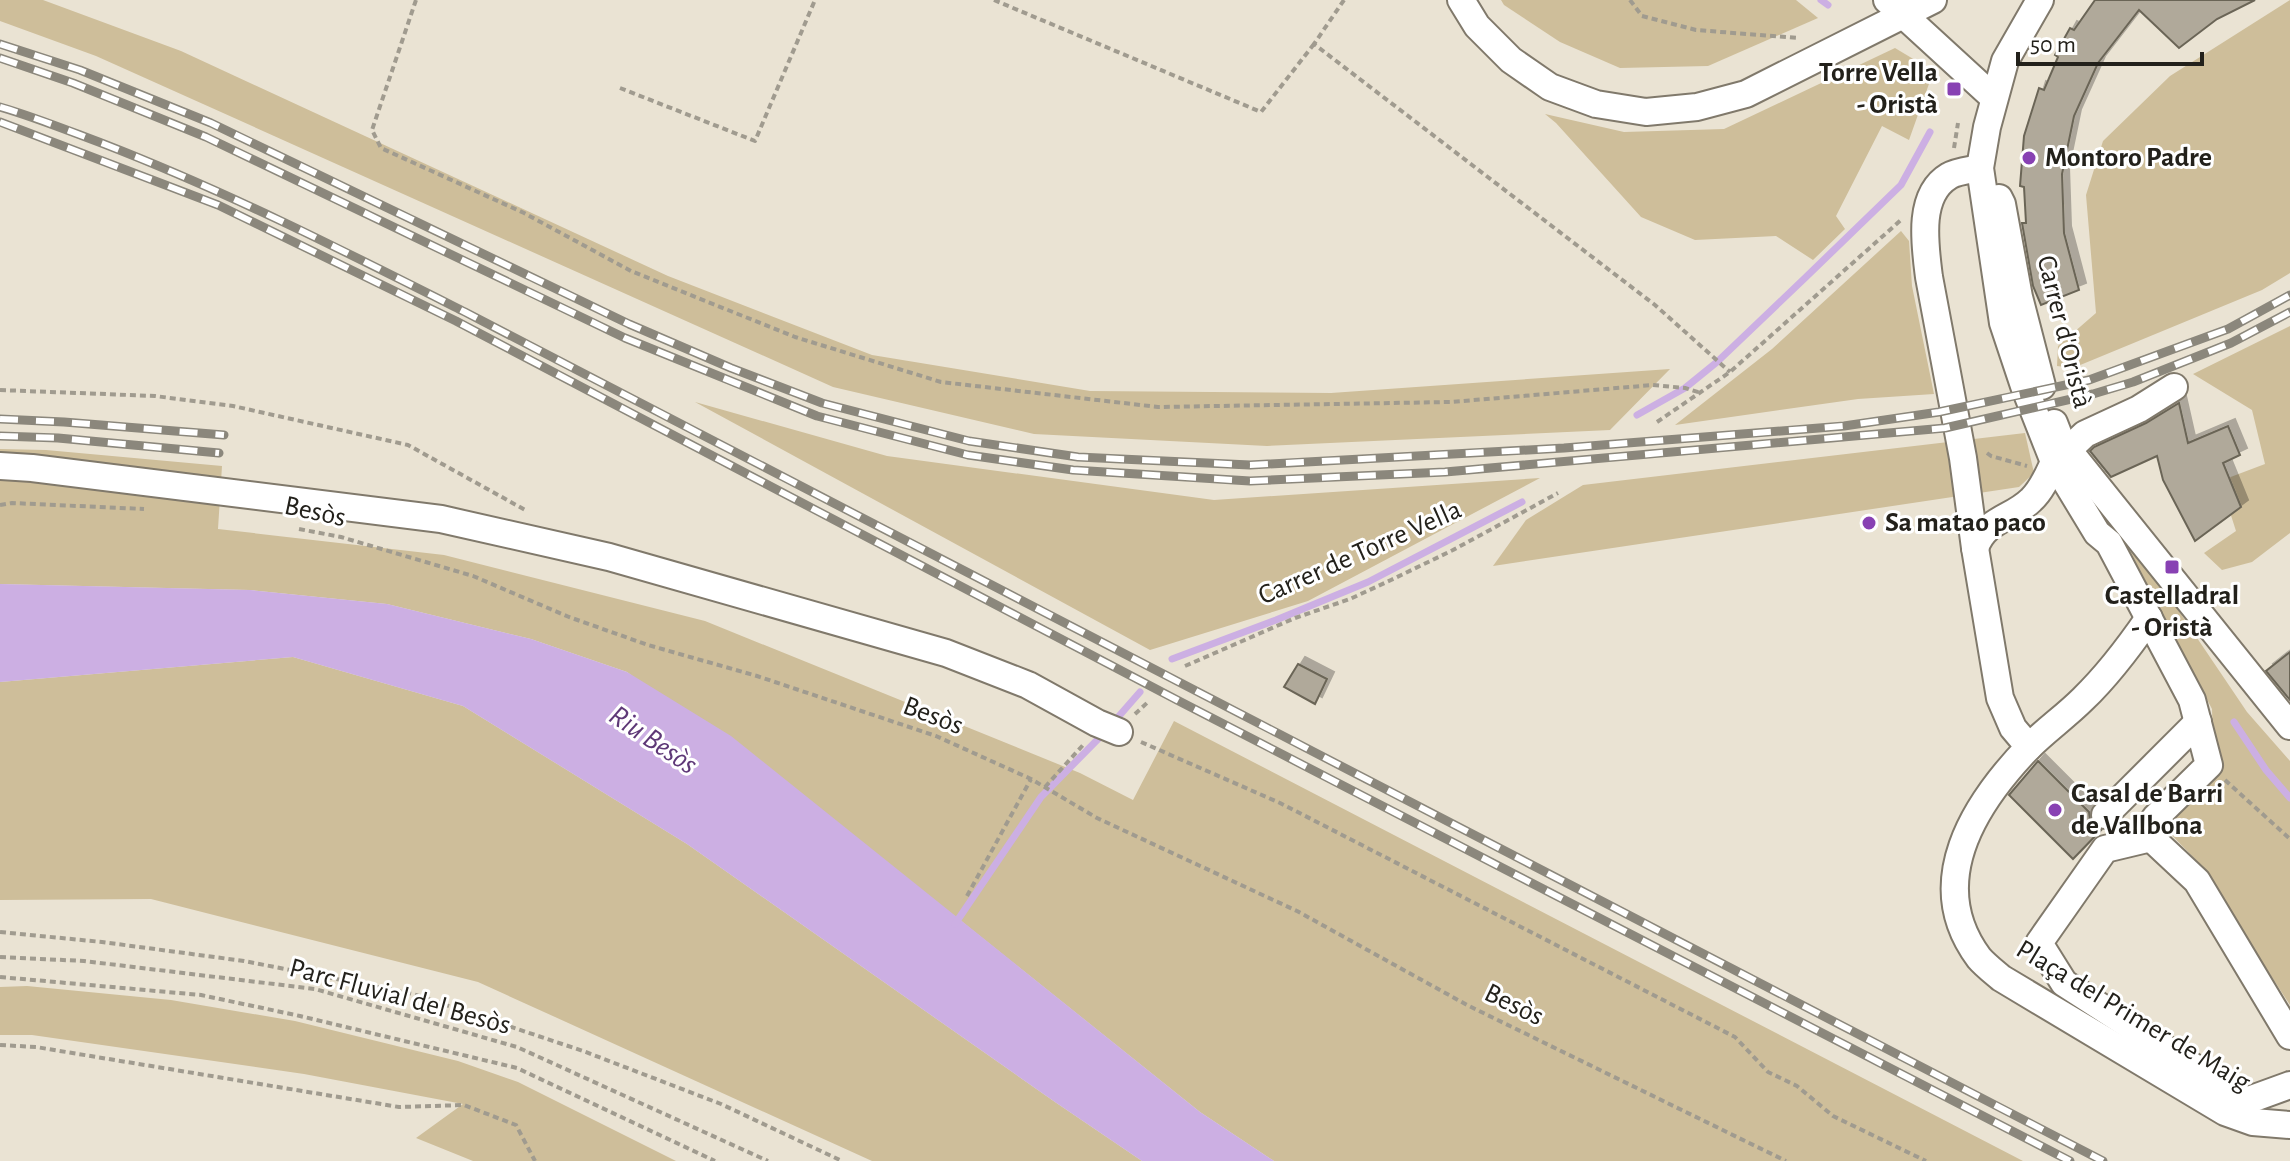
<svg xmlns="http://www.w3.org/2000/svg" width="2290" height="1161" viewBox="0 0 2290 1161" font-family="'Alegreya Sans',sans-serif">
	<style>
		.green { fill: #cebe9a }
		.water { fill: #ccafe3 }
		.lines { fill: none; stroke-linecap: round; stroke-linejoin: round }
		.stream { stroke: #ccafe3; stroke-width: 7 }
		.building { fill: #b0a99a; stroke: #6b6557; stroke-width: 2; filter: url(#shadow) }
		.minor-casing { stroke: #80796b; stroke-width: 30 }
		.path { stroke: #a09b8f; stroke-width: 4; stroke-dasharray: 6 4; stroke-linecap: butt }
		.minor { stroke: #fff; stroke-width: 26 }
		.rail-casing { stroke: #8b877c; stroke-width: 9 }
		.rail { stroke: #fff; stroke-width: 6; stroke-dasharray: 18; stroke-linecap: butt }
		.poi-dot { fill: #8841b3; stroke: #fff; stroke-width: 3 }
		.labels { text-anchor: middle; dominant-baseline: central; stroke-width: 6; stroke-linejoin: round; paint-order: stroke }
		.poi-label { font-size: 28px; font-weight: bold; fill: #23211b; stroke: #fff; text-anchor: start }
		.street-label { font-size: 28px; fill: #23211b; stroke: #fff }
		.water-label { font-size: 30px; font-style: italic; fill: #5e3877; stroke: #fff }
	</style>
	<defs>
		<filter id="shadow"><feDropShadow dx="7" dy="-7" stdDeviation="0" flood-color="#0004"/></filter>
	</defs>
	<rect width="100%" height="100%" fill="#eae3d3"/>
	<g class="green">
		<polygon points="0,0 43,0 181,51 668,276 872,355 1090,391 1331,393 1670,369 1610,430 1267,446 1034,434 833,387 96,56 0,21"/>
		<polygon points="1501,0 1796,0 1818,18 1708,66 1620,68 1560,42 1504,5"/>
		<polygon points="2290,0 2290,273 2262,290 2073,368 2057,366 2058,346 2096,313 2086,195 2103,141 2170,76"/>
		<polygon points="1895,48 1920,63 1930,81 1909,140 1882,126 1836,216 1845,229 1813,260 1776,236 1695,240 1641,217 1556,123 1545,114 1624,132 1724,129"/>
		<polygon points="1901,231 1909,241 1912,286 1934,394 1858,399 1675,425 1772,349"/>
		<polygon points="2290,326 2290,533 2252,562 2222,570 2204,553 2236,531 2220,481 2265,464 2252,410 2193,374"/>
		<polygon points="695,402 887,456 1214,500 1540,478 1308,601 1150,650"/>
		<polygon points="2025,433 2034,473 2019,487 1493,566 1526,520 1583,485"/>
		<polygon points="0,449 46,450 222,466 218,529 444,555 705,621 1080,773 1133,800 1174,721 2023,1161 1274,1161 1200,1112 960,920 627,672 531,639 387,604 250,590 0,584"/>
		<polygon points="2135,546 2247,712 2290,761 2290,1005 2196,860 2159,822 2213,740 2212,709 2129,549"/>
		<polygon points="293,657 463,706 687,844 1055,1102 1142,1161 872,1161 478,982 151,899 0,900 0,682"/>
		<polygon points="27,986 171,1000 295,1021 458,1061 518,1082 676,1161 473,1161 416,1138 463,1104 304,1074 32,1035 0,1035 0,987"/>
	</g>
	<polygon class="water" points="0,584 250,590 387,604 531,639 627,672 731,736 1200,1112 1274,1161 1142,1161 1055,1102 687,844 463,706 293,657 0,682"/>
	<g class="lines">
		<g class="stream">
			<polyline points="1821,0 1828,5"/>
			<polyline points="1637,415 1685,388 1717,362 1806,277 1901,185 1930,132"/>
			<polyline points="1172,659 1276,620 1368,582 1522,502"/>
			<polyline points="2234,722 2266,770 2290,798"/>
			<polyline points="1112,724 1140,692"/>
			<polyline points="955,924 1041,797 1104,733"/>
		</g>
	</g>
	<g class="building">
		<polygon points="2095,0 2255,0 2217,19 2179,48 2139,10 2098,63 2074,116 2062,174 2064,233 2079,290 2041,305 2033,286 2022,223 2026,223 2024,187 2020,186 2024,136 2039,88 2044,90 2058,57 2055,55 2070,28 2074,30"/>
		<polygon points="2179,403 2188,443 2228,426 2240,455 2223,463 2241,507 2195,541 2163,480 2157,456 2111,477 2090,451 2094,447 2146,423"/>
		<polygon points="2290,652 2290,700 2266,671"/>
		<polygon points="1298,664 1327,679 1315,704 1284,687"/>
		<polygon points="2038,761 2089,812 2090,820 2093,826 2101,830 2073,859 2009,795"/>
	</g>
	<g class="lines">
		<defs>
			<g id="minor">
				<polyline points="1461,0 1477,26 1511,60 1550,87 1596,104 1646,112 1697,107 1746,94 1933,0"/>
				<polyline points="1887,0 1994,98"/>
				<polyline points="2040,0 2005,61 1987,127 1980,168 2003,323 2024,386 2054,462 2097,533 2109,543 2192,700 2209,765 2155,818 2151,838"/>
				<path d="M1980,168C1971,170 1957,171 1949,176C1917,195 1925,245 1929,277L1963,458L1975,548L2000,698L2013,728L2029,747"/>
				<polyline points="1999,198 2002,204 2019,297 2042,386"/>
				<polyline points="2054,423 2061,441 2290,726"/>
				<polyline points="2068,450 2085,434 2139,409 2174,387"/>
				<polyline points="0,466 32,468 441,519 609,557 946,653 1028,685 1097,723 1119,732"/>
				<path d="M1975,548C1985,519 2012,519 2031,500C2042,490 2048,475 2054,462"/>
				<path d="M2149,618C2129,647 2109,674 2083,699C2066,716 2046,730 2029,747C1974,804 1923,883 1979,958C1985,965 1994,972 2001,978L2225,1112L2253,1122L2290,1125"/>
				<polyline points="2105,815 2198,722"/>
				<polyline points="2151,838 2105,849 2039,943 2064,983 2246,1101 2290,1085"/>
				<polyline points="2151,838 2197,881 2290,1036"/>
			</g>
		</defs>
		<use href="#minor" class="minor-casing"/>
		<g class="path">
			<polyline points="416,0 372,130 381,148 524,213 631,271 795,337 941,382 1158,407 1451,402 1653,385 1685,388 1701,393"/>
			<polyline points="994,0 1261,112 1314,44"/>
			<polyline points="1344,0 1314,44 1655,305 1730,372"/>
			<polyline points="1630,0 1642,16 1696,30 1798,38"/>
			<polyline points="620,88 755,141 815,0"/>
			<polyline points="1954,148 1958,123"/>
			<polyline points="0,390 155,396 233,406 408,445 527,511"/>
			<polyline points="1657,422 1730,372 1901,220"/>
			<polyline points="1987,453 1991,456 2027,466"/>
			<polyline points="0,505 12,503 144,509"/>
			<polyline points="299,529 341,537 473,576 569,617 648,645 757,676 936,736 1031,779 1097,818 1297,911 1467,1005 1786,1161"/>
			<polyline points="1185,666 1295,618 1350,599 1391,580 1453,550 1558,493"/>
			<polyline points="1135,714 1148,702"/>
			<polyline points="1141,742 1280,803 1735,1037 1768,1072 1797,1086 1833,1116 1926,1161"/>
			<polyline points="2225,780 2290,839"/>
			<polyline points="1045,787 1084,744"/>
			<polyline points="967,896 1031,779"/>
			<polyline points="0,932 102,942 244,961 413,994 583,1051 721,1104 842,1161"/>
			<polyline points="0,957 84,961 315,989 517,1047 768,1161"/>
			<polyline points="0,977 201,995 300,1016 517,1068 715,1161"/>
			<polyline points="0,1045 36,1047 399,1107 464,1105 516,1125 535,1161"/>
		</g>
		<use href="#minor" class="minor"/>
		<defs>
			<g id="rail">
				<polyline points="0,44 80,70 211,123 629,324 731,368 822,403 969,441 1078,457 1250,465 1564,448 1844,426 1939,412 2089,380 2228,329 2290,295"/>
				<polyline points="0,58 73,83 206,137 625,338 817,416 968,455 1073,470 1250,481 1445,472 1945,428 2093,394 2133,382 2231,343 2290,312"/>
				<path d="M0,107C35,117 69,131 104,144C228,192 346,252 465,312L2103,1161"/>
				<polyline points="0,122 218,205 456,321 1177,700 2070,1161"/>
				<polyline points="0,419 64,422 224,435"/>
				<polyline points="0,436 58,438 219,453"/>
			</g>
		</defs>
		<use href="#rail" class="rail-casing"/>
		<use href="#rail" class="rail"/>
	</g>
	<g class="poi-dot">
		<rect x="1946" y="81" width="16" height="16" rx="4"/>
		<circle cx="2029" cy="158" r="8"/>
		<circle cx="1869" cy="523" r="8"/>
		<rect x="2164" y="559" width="16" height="16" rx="4"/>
		<circle cx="2055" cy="810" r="8"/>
	</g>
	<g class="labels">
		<g class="poi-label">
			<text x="1938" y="73" text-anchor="end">Torre Vella<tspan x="1938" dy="32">- Oristà</tspan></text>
			<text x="2045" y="158">Montoro Padre</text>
			<text x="1885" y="523">Sa matao paco</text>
			<text x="2172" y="596" text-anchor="middle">Castelladral<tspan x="2172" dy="32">- Oristà</tspan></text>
			<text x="2071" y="794">Casal de Barri<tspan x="2071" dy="32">de Vallbona</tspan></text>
		</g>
		<g class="street-label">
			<text transform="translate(2064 332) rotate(76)">Carrer d'Oristà</text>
			<text transform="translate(315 512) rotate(12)">Besòs</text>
			<text transform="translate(1360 553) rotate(-24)">Carrer de Torre Vella</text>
			<text transform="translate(933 716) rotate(21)">Besòs</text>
			<text transform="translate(400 997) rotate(15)">Parc Fluvial del Besòs</text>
			<text transform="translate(1514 1005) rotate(26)">Besòs</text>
			<text transform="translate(2133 1016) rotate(31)">Plaça del Primer de Maig</text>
		</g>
		<g class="water-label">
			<text transform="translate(653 740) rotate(34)">Riu Besòs</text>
		</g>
	</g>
	<path d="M2018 52v12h184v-12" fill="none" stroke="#23211b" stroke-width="4"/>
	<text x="2030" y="52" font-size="24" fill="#23211b" stroke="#ffffff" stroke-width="6" paint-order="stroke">50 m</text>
</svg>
